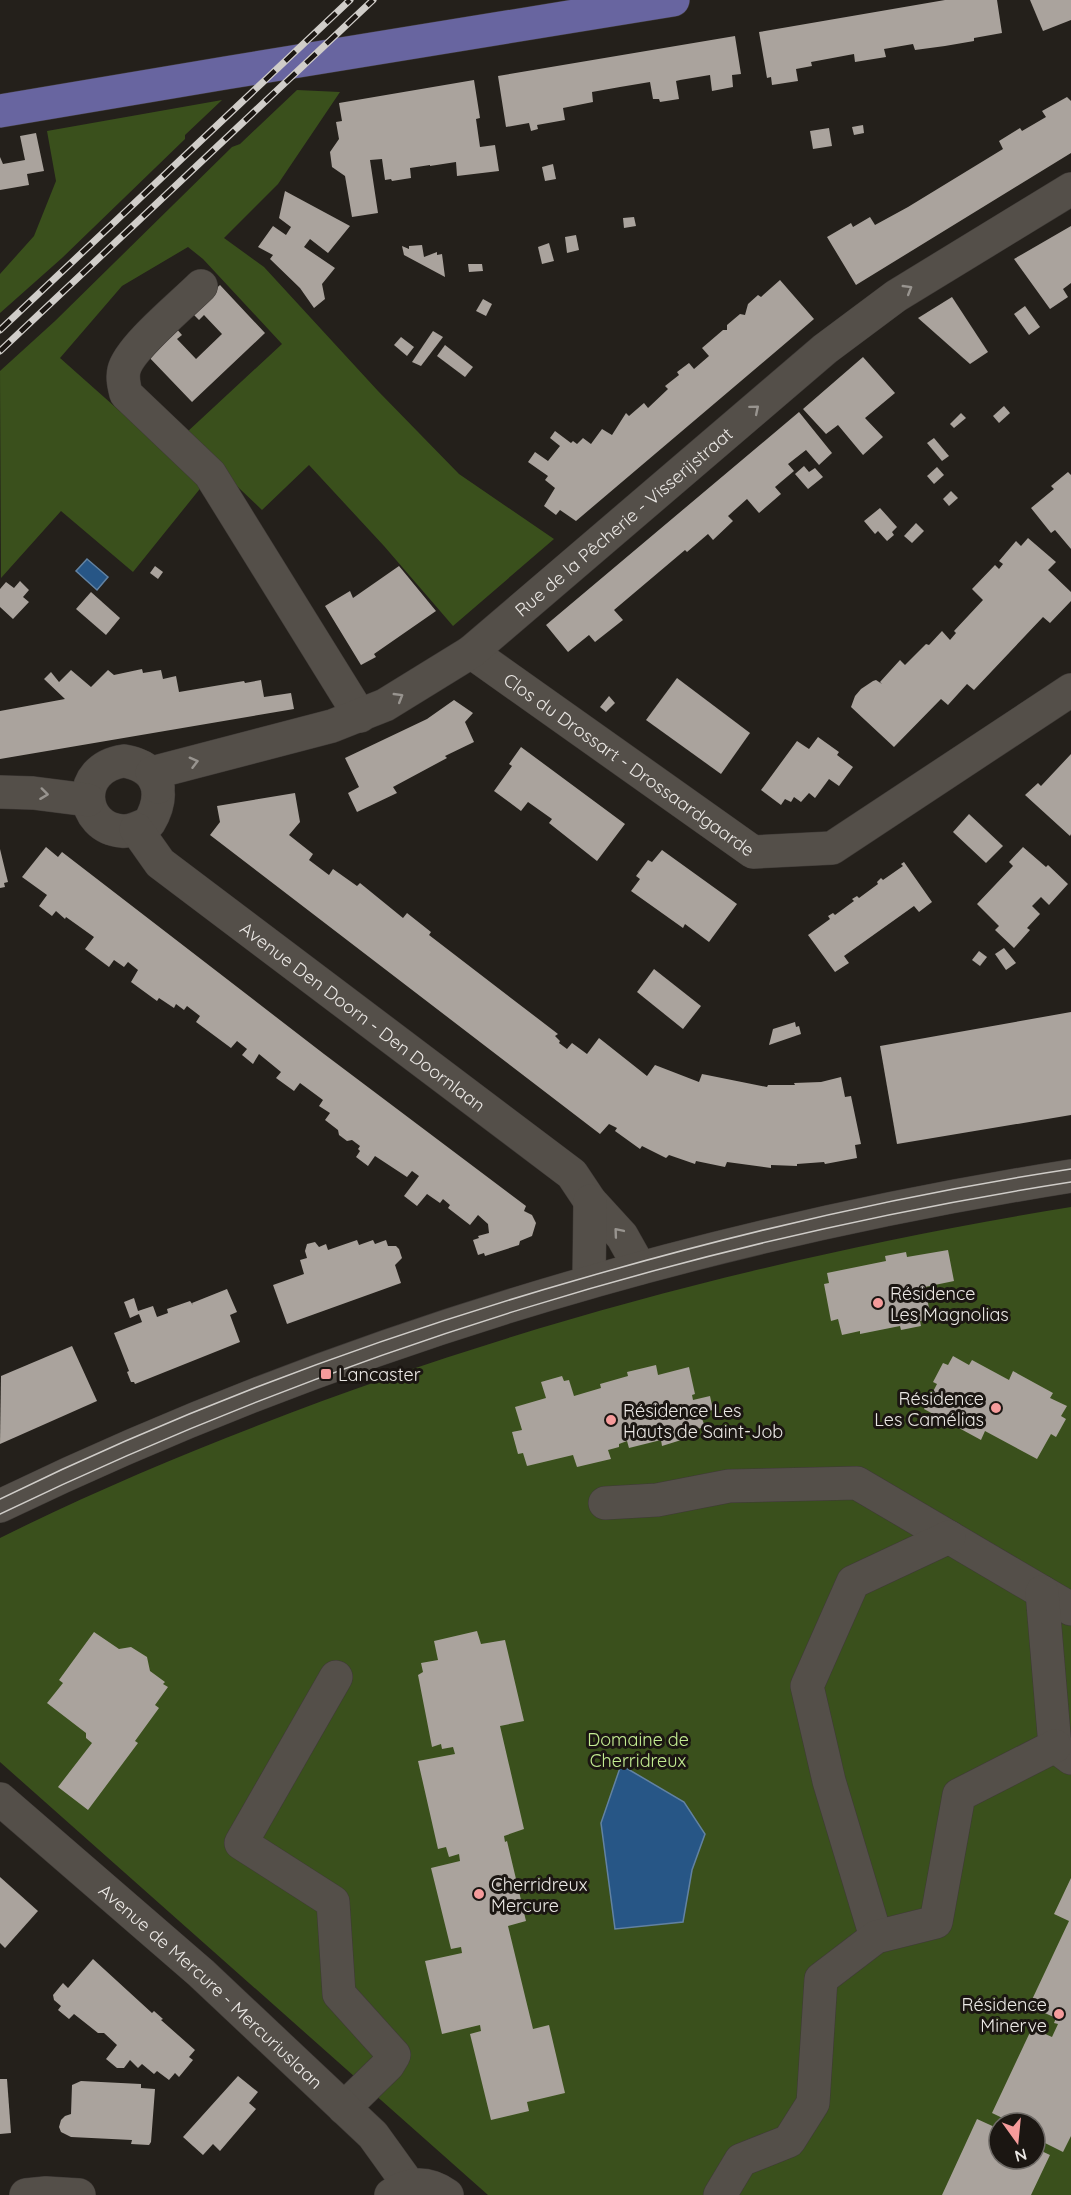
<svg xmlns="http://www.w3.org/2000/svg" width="1071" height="2195" viewBox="0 0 1071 2195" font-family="Quicksand,sans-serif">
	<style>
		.green { fill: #3a501c; fill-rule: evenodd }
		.water { fill: #275686; stroke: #6282a2; stroke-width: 1.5 }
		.building { fill: #aaa39d }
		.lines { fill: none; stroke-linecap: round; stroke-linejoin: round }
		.minor-casing { stroke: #3f3a37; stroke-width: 34 }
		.major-casing { stroke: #3f3a37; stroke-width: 34 }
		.minor { stroke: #544f49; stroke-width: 33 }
		.major { stroke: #6865a0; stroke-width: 33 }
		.tram { stroke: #d0cdc9; stroke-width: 1.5 }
		.rail-casing { stroke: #d0cdc9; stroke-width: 7 }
		.rail { stroke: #1b1612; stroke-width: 4.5; stroke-dasharray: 14; stroke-linecap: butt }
		.oneway { stroke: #98948f }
		.poi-dot { fill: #f59b9b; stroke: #1b1612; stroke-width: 2 }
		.labels { text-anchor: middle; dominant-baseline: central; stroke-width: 6; stroke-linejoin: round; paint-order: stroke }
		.street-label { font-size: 18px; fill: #ebe8e5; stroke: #1b1612 }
		.poi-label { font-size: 18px; fill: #ebe8e5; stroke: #1b1612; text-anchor: start }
		.park-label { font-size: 18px; fill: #c3ec92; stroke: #1b1612 }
	</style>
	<rect width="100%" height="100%" fill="#24201b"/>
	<g class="green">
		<polygon points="297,90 340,92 278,184 224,238 264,267 378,391 459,474 554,539 453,626 384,546 309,465 262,510 219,469 186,433 282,344 203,259 188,247 122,286 60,358 203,485 133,572 61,511 1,578 0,371 55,321 232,147 240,144"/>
		<polygon points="222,100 185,135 185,139 62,258 0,313 0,274 34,236 56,181 47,131"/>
		<path d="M1071,1207V2195H488L0,1762V1538C84,1496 171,1459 259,1425C523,1322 791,1253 1071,1207ZM999,2123H1035V2159H999Z"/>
	</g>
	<g class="water">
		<polygon points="87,559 108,577 97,590 76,571"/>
		<polygon points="621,1765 684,1802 705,1834 692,1870 683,1922 615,1929 601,1823"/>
	</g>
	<g class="building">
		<polygon points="945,0 997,0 1002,33 974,38 974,41 945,46 915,50 913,44 884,49 886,57 855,62 854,54 811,62 812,66 796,69 798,81 772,85 771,77 767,78 759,32"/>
		<polygon points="1030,0 1071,0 1071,20 1043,31"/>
		<polygon points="735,36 741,74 732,75 733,87 712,91 710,75 680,80 676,81 679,99 660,102 659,99 653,99 650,82 620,87 592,92 593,102 563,108 565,120 537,125 538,129 531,131 529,123 506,127 498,76"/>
		<polygon points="474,80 480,118 476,119 480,147 495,145 499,171 457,176 456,162 430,166 430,165 410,168 411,178 392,181 391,179 385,180 382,159 370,160 378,213 352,217 345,176 332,167 330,152 339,139 336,122 342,121 339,103"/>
		<polygon points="1067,97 1071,101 1071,153 856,285 827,237 851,223 853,227 870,217 875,225 908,207 1003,149 999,141 1020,128 1022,131 1046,117 1042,111"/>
		<polygon points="863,125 864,133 854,135 852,127"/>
		<polygon points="829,128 832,146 813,149 810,131"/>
		<polygon points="36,133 44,171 27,174 29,185 0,190 0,157 3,164 25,160 20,136"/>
		<polygon points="553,164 556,179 545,181 542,167"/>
		<polygon points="285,191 350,226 328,253 310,239 304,247 335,268 322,284 325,299 314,308 300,288 270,259 273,255 258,247 273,226 286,235 291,227 279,218"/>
		<polygon points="634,217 636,226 624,228 623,218"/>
		<polygon points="1071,226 1071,283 1063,289 1068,297 1050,309 1014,259"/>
		<polygon points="576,235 579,250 567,253 565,237"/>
		<polygon points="549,243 554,261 542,264 538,247"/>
		<polygon points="422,245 424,257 437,252 437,255 442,254 445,277 404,255 402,246 409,249 409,246"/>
		<polygon points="468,264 482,264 483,271 469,272"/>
		<polygon points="780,280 814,319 576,521 560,510 556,515 544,506 555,488 545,480 548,476 528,462 535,452 548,461 560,446 550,438 555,431 571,443 573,441 577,444 583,438 591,444 602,429 612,435 626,413 629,416 644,403 648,408 668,389 665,386 679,375 677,372 689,363 694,369 709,356 702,348 723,330 727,330 727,325 740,314 745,315 748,304 758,295 761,297"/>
		<polygon points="220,285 265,333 192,402 146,354 175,327 182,335 177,339 196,359 222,334 204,315 199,320 191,312"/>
		<polygon points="952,297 988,352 970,364 918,318"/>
		<polygon points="483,299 492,304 486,316 476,311"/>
		<polygon points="1025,306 1040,327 1029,335 1014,314"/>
		<polygon points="433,331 443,337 421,366 412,362"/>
		<polygon points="401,337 414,347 407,356 394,345"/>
		<polygon points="445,345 473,367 465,377 437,356"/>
		<polygon points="863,357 895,393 865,418 883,437 863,455 838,425 826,434 803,409"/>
		<polygon points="1004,406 1010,413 999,423 993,416"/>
		<polygon points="799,412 832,453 819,465 806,450 788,464 794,471 775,487 781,494 759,513 747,499 728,516 733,521 713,540 708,534 687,552 685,550 614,610 623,620 595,642 589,635 568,652 546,625"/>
		<polygon points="961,413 966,418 954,428 950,424"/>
		<polygon points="934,438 949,456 942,461 927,443"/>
		<polygon points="804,466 809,472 815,468 823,477 808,489 795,474"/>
		<polygon points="937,467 944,475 934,484 927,476"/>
		<polygon points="1068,472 1071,475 1071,549 1055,530 1051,533 1031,508 1054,489 1051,486"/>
		<polygon points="951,491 958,498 949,506 943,499"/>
		<polygon points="880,508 897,527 892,532 894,535 887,541 878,531 875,534 864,521"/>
		<polygon points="916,523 924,531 912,543 904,536"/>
		<polygon points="1028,538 1056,562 1048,570 1071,592 1071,601 1050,623 1043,617 974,690 967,684 948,705 941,699 894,747 851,707 855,696 861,689 873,681 876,680 882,684 880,682 900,660 905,665 926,644 929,645 942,631 950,640 956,633 954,631 983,600 972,589 995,565 999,569 1003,564 999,561 1016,541 1021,546"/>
		<polygon points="155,566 163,572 158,579 150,573"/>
		<polygon points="399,566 436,611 374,654 376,657 361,665 325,606 350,591 353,598"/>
		<polygon points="20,581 29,590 23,597 29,602 13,619 0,607 0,589 6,582 14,588"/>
		<polygon points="91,592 120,618 106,635 76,609"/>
		<polygon points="142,669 143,673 161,670 163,679 176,676 179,692 244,681 245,683 261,680 264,697 291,693 294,709 0,759 0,711 65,699 44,679 51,672 59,682 71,670 91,687 108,670 114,675"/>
		<polygon points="677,678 750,733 721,774 646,720"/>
		<polygon points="609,696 615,703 606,712 600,707"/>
		<polygon points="454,700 473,713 465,722 474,742 445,756 447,758 393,787 397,793 357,812 348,793 359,787 345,758 427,719"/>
		<polygon points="818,737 839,752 837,755 853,767 839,786 829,779 815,798 809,793 801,802 794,797 791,802 785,799 781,805 761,790 797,741 809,749"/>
		<polygon points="521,747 625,824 597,861 549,823 552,819 528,802 521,811 494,791 512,766 509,764"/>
		<polygon points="1071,754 1071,834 1070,836 1025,795 1038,783 1041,786"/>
		<polygon points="295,793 300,822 289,835 313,854 309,860 329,875 333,869 357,886 360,883 403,918 407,913 431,932 429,935 558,1034 555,1036 560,1041 559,1043 567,1049 572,1043 587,1054 599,1038 647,1076 655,1065 699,1082 702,1074 767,1087 768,1085 795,1085 794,1083 821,1082 841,1077 845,1097 851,1096 861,1144 855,1145 857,1158 825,1164 824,1162 797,1164 797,1166 771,1165 771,1168 727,1162 725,1167 696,1161 695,1164 669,1155 666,1158 642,1146 640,1149 615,1131 617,1128 609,1124 600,1134 210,835 220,822 217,806"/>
		<polygon points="969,814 1003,846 986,863 953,832"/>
		<polygon points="46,847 58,857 62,852 324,1054 526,1206 524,1211 532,1215 536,1223 532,1236 520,1241 519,1245 485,1256 484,1253 478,1255 473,1240 479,1238 478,1236 489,1233 488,1224 478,1215 470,1225 448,1208 450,1205 443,1199 440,1203 427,1194 417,1206 404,1196 419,1176 412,1171 407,1177 375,1156 368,1166 356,1157 360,1151 358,1149 360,1146 352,1140 347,1141 339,1135 338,1130 325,1120 330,1113 319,1106 323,1100 300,1083 294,1091 276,1078 281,1072 259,1054 253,1064 242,1055 247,1049 237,1041 231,1048 196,1022 200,1016 187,1006 184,1010 176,1004 174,1008 159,998 157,1001 131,982 138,970 128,962 124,967 114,960 109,967 85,949 94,937 66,917 65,919 56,911 52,916 39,906 47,895 22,877"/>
		<polygon points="1023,847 1046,867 1048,865 1068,884 1049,905 1041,897 1032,906 1040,914 1027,928 1030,930 1014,948 995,930 999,926 977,904 1013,866 1009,862"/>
		<polygon points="0,849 8,882 4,883 5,887 0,888"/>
		<polygon points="662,850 737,904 709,942 685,924 683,928 631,891 640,879 636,876 648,860 652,862"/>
		<polygon points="904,862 932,902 919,912 914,906 844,956 849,963 835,972 808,935 830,919 828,916 833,913 835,915 854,901 852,899 857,896 859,898 878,884 877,882 881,878 883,880 903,866 901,864"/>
		<polygon points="1004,948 1016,963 1006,970 995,954"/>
		<polygon points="979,951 987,957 980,966 972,960"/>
		<polygon points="654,969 701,1006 683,1029 637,992"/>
		<polygon points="1071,1012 1071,1115 897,1144 880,1046"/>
		<polygon points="795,1022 796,1027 799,1026 801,1034 769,1045 773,1029"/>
		<polygon points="357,1240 359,1245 373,1240 375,1244 386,1240 388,1246 396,1246 399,1249 402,1258 395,1265 401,1283 287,1324 273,1285 304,1274 300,1260 307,1258 305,1251 307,1244 315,1242 319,1247 326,1244 328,1250"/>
		<polygon points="948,1250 954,1281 925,1287 931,1319 920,1321 921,1326 901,1330 900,1326 860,1334 860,1331 842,1335 838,1319 831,1321 824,1284 829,1283 827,1273 886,1261 885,1256 906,1252 907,1257"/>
		<polygon points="227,1289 237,1312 230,1315 240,1342 135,1384 134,1382 131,1382 127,1372 129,1371 114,1333 142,1322 139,1314 130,1318 124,1302 134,1298 138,1311 153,1306 157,1317 168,1313 167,1309 190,1301 193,1305 192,1303"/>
		<polygon points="72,1346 97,1401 0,1444 1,1376"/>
		<polygon points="953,1356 969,1365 972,1360 1009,1380 1013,1371 1053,1393 1050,1398 1067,1406 1061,1416 1066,1419 1056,1437 1051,1434 1037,1459 985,1431 981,1440 924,1409 937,1384 933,1382 943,1363 948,1365"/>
		<polygon points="656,1365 658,1375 689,1367 695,1394 692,1395 693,1400 710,1396 713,1410 700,1413 705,1427 693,1430 694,1436 662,1446 661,1440 629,1448 627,1441 619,1444 619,1447 608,1450 611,1459 577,1467 573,1455 527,1466 523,1453 518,1454 512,1432 522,1430 515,1407 546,1398 541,1382 562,1376 564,1381 569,1380 574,1396 601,1388 600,1384 628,1376 627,1372"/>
		<polygon points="477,1631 481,1644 505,1640 524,1721 500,1726 524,1829 504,1836 505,1842 507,1841 526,1921 508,1926 533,2029 549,2025 565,2093 527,2102 529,2111 491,2120 470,2034 481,2031 480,2025 442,2034 425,1961 462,1953 461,1947 451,1949 431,1868 460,1861 459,1854 449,1857 446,1847 438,1849 418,1761 455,1754 453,1747 442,1749 441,1744 432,1747 418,1675 423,1672 421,1663 438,1660 434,1641"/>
		<polygon points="94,1632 119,1649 131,1647 147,1657 150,1671 165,1682 163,1684 168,1687 155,1705 159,1708 135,1741 138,1743 88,1810 58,1787 92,1743 86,1738 86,1733 47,1703 63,1683 59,1680"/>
		<polygon points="0,1877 38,1911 5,1948 0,1943"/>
		<polygon points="1071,1878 1071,2136 1063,2152 1035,2138 1035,2123 1013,2123 992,2113 1032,2028 1052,2037 1058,2024 1054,2023 1056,2018 1029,2006 1069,1921 1054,1914"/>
		<polygon points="93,1959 152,2013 154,2011 163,2019 161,2020 195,2050 189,2057 193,2060 179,2077 175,2073 169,2080 157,2071 154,2074 142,2064 138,2068 130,2060 124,2068 117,2068 106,2059 117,2045 104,2033 98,2033 74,2014 69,2019 58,2010 61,2006 54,2000 53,1995 63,1983 68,1988"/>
		<polygon points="238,2076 258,2092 249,2103 256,2109 220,2151 213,2144 203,2155 183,2137"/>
		<polygon points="0,2079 7,2079 11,2133 0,2134"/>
		<polygon points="81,2081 141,2084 141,2088 155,2089 151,2142 149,2145 131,2144 132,2140 71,2137 61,2132 59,2127 61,2120 65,2116 71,2114 72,2085"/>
		<polygon points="977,2119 999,2129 999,2159 1035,2159 1035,2148 1050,2155 1031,2195 942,2195"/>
	</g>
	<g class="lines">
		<defs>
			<g id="minor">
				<path d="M201,286C183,304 129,348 124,370C122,378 124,386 126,394L210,474L360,716"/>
				<path id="s1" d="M471,652L753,852L832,848L1071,690"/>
				<path d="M124,761C160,767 166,794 149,823C140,827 131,832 122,831C80,828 74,768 124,761Z"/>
				<path id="s2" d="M158,787L152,773L332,726L385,705L471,652L825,349L896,296L1071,189"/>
				<polyline points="0,792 33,793 88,800"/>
				<path id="s3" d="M136,829L160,863L572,1174L590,1201L622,1236L640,1268"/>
				<polyline points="589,1282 590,1201"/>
				<polyline points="605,1503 657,1500 729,1486 857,1483 1071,1609"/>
				<path d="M0,1506C338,1343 701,1235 1071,1176"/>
				<polyline points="1042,1592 1055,1746 1071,1758"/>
				<polyline points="336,1677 241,1843 333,1902 339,1994 394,2055 388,2065 344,2108"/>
				<path id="s4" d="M0,1799L201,1973L373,2135L409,2185"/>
				<polyline points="876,1937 829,1781 807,1686 853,1582 949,1537"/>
				<polyline points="26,2195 46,2193 79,2195"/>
				<path d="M391,2195C410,2182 428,2182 447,2195"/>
				<polyline points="720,2195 741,2160 789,2141 813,2103 821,1979 876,1937 936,1922 959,1795 1055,1746"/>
			</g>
			<path id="major" d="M0,111C224,72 449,37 673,0"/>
		</defs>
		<use href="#minor" class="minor-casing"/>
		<use href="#major" class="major-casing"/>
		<use href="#minor" class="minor"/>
		<use href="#major" class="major"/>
		<g class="tram">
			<path d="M0,1499C186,1408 381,1336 580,1279C742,1232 905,1194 1071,1169"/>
			<path d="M0,1514C338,1351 700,1240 1071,1182"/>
		</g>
		<defs>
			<g id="rail">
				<polyline points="0,330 350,0"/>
				<polyline points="0,351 373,0"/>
			</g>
		</defs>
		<use href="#rail" class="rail-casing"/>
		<use href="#rail" class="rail"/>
	</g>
	<defs><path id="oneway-chevron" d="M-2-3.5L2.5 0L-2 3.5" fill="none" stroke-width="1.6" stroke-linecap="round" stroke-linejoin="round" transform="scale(1.5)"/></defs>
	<g class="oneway">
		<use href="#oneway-chevron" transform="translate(908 289) rotate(-31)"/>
		<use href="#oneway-chevron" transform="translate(755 409) rotate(-40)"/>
		<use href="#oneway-chevron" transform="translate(399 697) rotate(-31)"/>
		<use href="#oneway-chevron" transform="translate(194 762) rotate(-15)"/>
		<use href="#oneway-chevron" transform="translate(44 794) rotate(7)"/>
		<use href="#oneway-chevron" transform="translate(618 1232) rotate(-130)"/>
	</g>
	<g class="poi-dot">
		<circle cx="878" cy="1303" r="6"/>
		<rect x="320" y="1368" width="12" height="12" rx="3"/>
		<circle cx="996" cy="1408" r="6"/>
		<circle cx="611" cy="1420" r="6"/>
		<circle cx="479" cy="1894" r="6"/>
		<circle cx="1059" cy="2014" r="6"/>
	</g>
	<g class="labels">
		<g class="street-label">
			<text stroke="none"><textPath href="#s2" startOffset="560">Rue de la Pêcherie - Visserijstraat</textPath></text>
			<text stroke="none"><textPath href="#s1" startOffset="194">Clos du Drossart - Drossaardgaarde</textPath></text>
			<text stroke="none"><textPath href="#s3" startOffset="296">Avenue Den Doorn - Den Doornlaan</textPath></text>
			<text stroke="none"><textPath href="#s4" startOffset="282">Avenue de Mercure - Mercuriuslaan</textPath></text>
		</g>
		<g class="poi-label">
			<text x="890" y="1293">Résidence<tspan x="890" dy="21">Les Magnolias</tspan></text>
			<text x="338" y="1374">Lancaster</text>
			<text x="984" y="1398" text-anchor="end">Résidence<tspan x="984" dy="21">Les Camélias</tspan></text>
			<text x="623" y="1410">Résidence Les<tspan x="623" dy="21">Hauts de Saint-Job</tspan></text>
			<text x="491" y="1884">Cherridreux<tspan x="491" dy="21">Mercure</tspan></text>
			<text x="1047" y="2004" text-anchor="end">Résidence<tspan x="1047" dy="21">Minerve</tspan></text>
		</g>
		<g class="park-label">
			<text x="638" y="1739">Domaine de<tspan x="638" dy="21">Cherridreux</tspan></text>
		</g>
	</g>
	<g transform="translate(1017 2141) rotate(165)"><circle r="28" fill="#1b1612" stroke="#6e6a66" stroke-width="1.5"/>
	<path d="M0-4.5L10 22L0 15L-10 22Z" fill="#f59b9b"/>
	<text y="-9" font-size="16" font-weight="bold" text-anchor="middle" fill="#ebe8e5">N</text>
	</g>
</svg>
